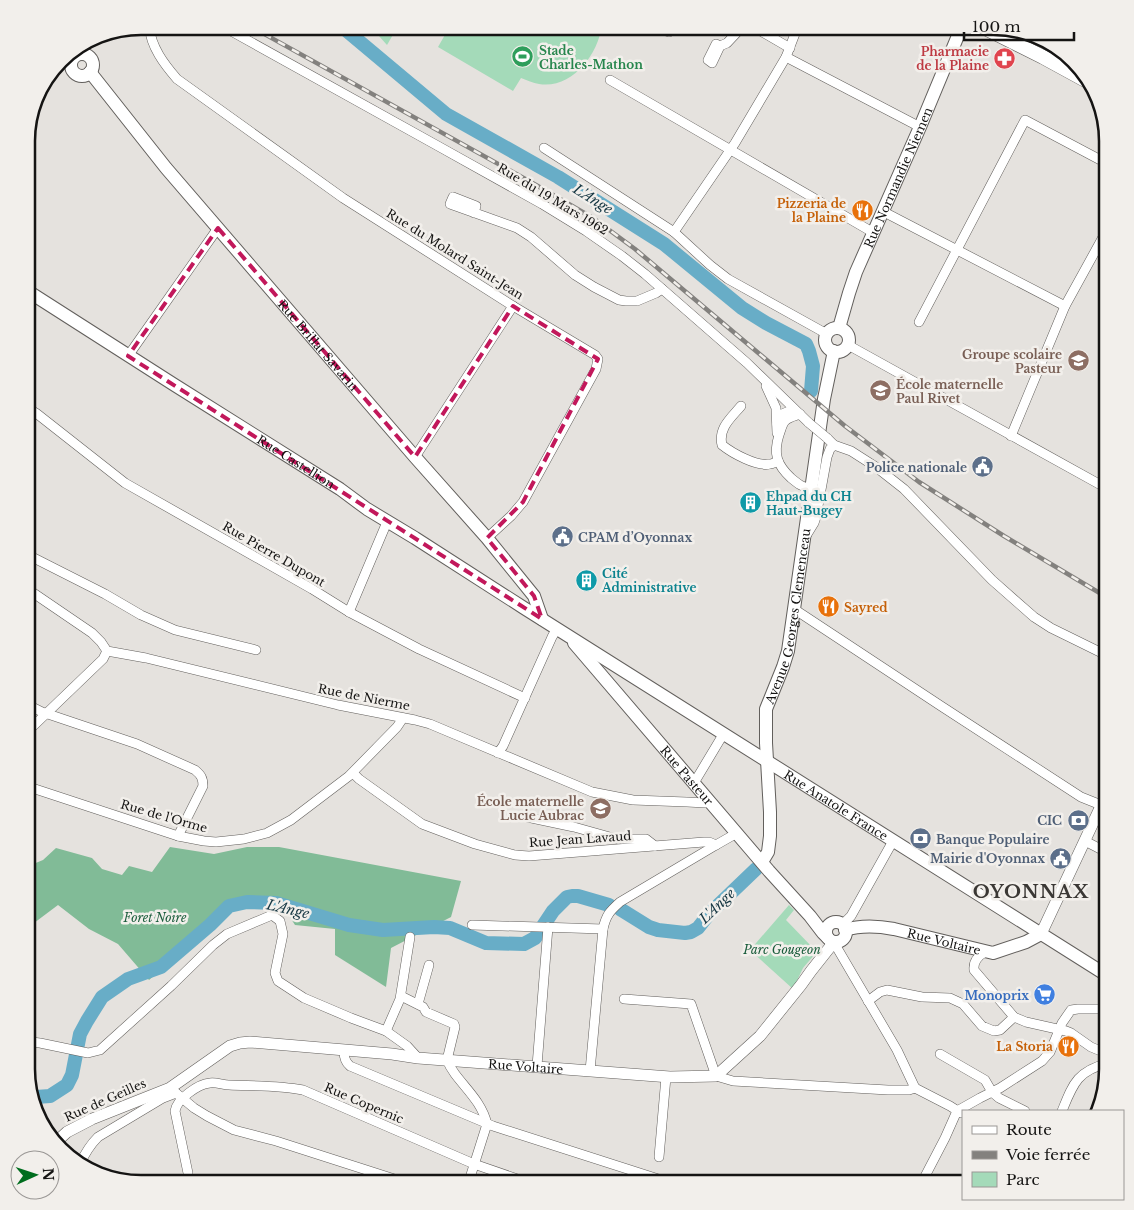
<svg xmlns="http://www.w3.org/2000/svg" width="1134" height="1210" viewBox="0 0 1134 1210" font-family="'Libre Baskerville',serif">
	<style>
		.green { fill: #a4dab9 }
		.forest { fill: #81bb97 }
		.lines { fill: none; stroke-linecap: round; stroke-linejoin: round }
		.river { stroke: #68adc7; stroke-width: 14 }
		.minor-casing { stroke: #625f5c; stroke-width: 10 }
		.tertiary-casing { stroke: #625f5c; stroke-width: 12 }
		.secondary-casing { stroke: #625f5c; stroke-width: 14 }
		.primary-casing { stroke: #625f5c; stroke-width: 15 }
		.minor { stroke: #fff; stroke-width: 9 }
		.tertiary { stroke: #fff; stroke-width: 11 }
		.secondary { stroke: #fff; stroke-width: 12 }
		.primary { stroke: #fff; stroke-width: 14 }
		.rail-casing { stroke: #83817e; stroke-width: 4.5 }
		.rail { stroke: #f2efeb; stroke-width: 2.5; stroke-dasharray: 8; stroke-linecap: butt }
		.minor-bridge-casing { stroke: #625f5c; stroke-width: 10; stroke-linecap: butt }
		.minor-bridge { stroke: #fff; stroke-width: 9 }
		.marked { fill: none; stroke: #c2185b; stroke-width: 4; stroke-dasharray: 10 6; stroke-linejoin: round }
		.labels { text-anchor: middle; dominant-baseline: central; stroke-width: 5; stroke-linejoin: round; paint-order: stroke }
		.leisure-label { font-size: 12px; font-weight: bold; fill: #27864d; stroke: #f2efeb; text-anchor: start }
		.health-label { font-size: 12px; font-weight: bold; fill: #be3a42; stroke: #f2efeb; text-anchor: end }
		.street-label { font-size: 12px; fill: #151413; stroke: #f2efeb }
		.food-label { font-size: 12px; font-weight: bold; fill: #c56008; stroke: #f2efeb; text-anchor: end }
		.education-label { font-size: 12px; font-weight: bold; fill: #785e54; stroke: #f2efeb; text-anchor: end }
		.service-label { font-size: 12px; font-weight: bold; fill: #4e5e75; stroke: #f2efeb; text-anchor: end }
		.culture-label { font-size: 12px; font-weight: bold; fill: #0d838f; stroke: #f2efeb; text-anchor: start }
		.park-label { font-size: 12px; font-style: italic; fill: #195c3b; stroke: #f2efeb }
		.shop-label { font-size: 12px; font-weight: bold; fill: #366cbe; stroke: #f2efeb; text-anchor: end }
		.water-label { font-size: 14px; font-style: italic; fill: #163743; stroke: #f2efeb }
		.district-label { font-size: 18px; font-weight: bold; letter-spacing: 1px; fill: #3b3835; stroke: #f2efeb }
		.rim { fill: none; stroke: #151413; stroke-width: 2.5 }
	</style>
	<rect width="100%" height="100%" fill="#e5e2de"/>
	<g class="green">
		<polygon points="370,26 398,26 387,45"/>
		<path d="M438,26H602C597,56 572,89 539,84C533,83 527,80 521,78L513,91L438,47L446,33Z"/>
		<polygon points="789,905 794,910 786,920 814,949 815,954 803,968 793,989 750,950"/>
	</g>
	<polygon class="forest" points="170,847 214,854 247,847 279,847 461,881 451,917 391,948 386,987 335,955 335,929 295,925 286,911 253,904 229,912 149,980 118,944 89,929 58,905 26,929 26,867 43,860 56,848 92,858 102,869 122,875 129,866 152,872"/>
	<g class="lines">
		<g class="river">
			<polyline points="341,26 446,114 558,177 664,244 742,308 766,323 806,344 809,351 813,366 811,391"/>
			<polyline points="620,909 649,927 658,930 685,933 691,932 698,928 709,914 756,869"/>
			<polyline points="36,1097 50,1096 67,1085 72,1075 80,1034 87,1021 102,997 128,979 161,967 210,925 229,906 247,902 276,903 349,925 383,930 434,927 450,928 486,943 524,944 535,938 553,911 567,897 572,896 578,896 609,905"/>
		</g>
		<defs>
			<g id="minor">
				<path d="M149,26C151,47 164,64 177,79L343,198L513,306L595,355L598,359L596,369L523,502L511,516L487,538"/>
				<polyline points="222,26 438,146 542,204 586,231 622,256 645,274 747,363 809,423"/>
				<polyline points="668,26 666,31 669,32 674,26"/>
				<polyline points="752,26 790,48"/>
				<polyline points="720,46 712,63 708,60 716,44 720,46 727,43 743,26"/>
				<polyline points="786,57 920,127"/>
				<polyline points="610,80 874,233"/>
				<polyline points="544,148 674,232 710,265 728,279 827,334"/>
				<polyline points="884,212 1065,306"/>
				<polyline points="474,213 476,206 453,197 450,204 517,228 531,237 575,275 594,287 619,300 626,301 637,301 656,293 662,289"/>
				<polyline points="674,232 735,143 786,57 798,26"/>
				<polyline points="919,322 1025,120 1108,164"/>
				<polyline points="848,345 1108,489"/>
				<polyline points="128,356 218,228"/>
				<polyline points="766,386 776,408 777,433"/>
				<path d="M741,406C731,418 718,428 722,445C732,453 757,467 770,464C773,464 775,462 778,461"/>
				<polyline points="26,407 36,413 125,483 312,589 349,612 419,649 525,698"/>
				<path d="M800,414C795,416 789,417 785,421C782,424 781,430 779,435C773,454 777,465 791,478C797,483 803,488 812,489"/>
				<polyline points="777,424 782,414 794,409"/>
				<polyline points="1011,436 1065,306 1108,228"/>
				<polyline points="827,438 834,445 851,451 876,467 904,489 992,580 1034,617 1051,628 1108,656"/>
				<polyline points="415,457 513,306"/>
				<polyline points="806,536 814,523 816,517 827,457 830,449 834,445"/>
				<polyline points="26,554 105,594 141,615 175,630 256,650"/>
				<polyline points="26,588 92,633 101,642 107,651 146,658 338,705 415,720 430,724 592,792 633,800 687,802 705,803 710,801"/>
				<polyline points="794,609 941,706 1081,797 1101,805"/>
				<polyline points="349,612 387,522"/>
				<path d="M26,704L42,712L137,744L195,770C201,775 203,778 203,786L178,836"/>
				<polyline points="26,733 103,659 107,651"/>
				<polyline points="498,753 503,746 552,637 557,628"/>
				<polyline points="353,773 359,779 422,824 475,844 515,855 529,856 704,842 709,842 716,845 737,833"/>
				<polyline points="694,783 724,733"/>
				<polyline points="26,786 178,836 204,841 216,842 244,839 267,833 291,820 349,776 397,727 403,718"/>
				<polyline points="522,816 574,827 617,839 646,839 655,846"/>
				<polyline points="1085,841 1108,853"/>
				<polyline points="837,923 844,923 851,916 893,841"/>
				<polyline points="472,925 603,929"/>
				<polyline points="833,941 897,1050 915,1088"/>
				<path d="M985,952C978,956 973,961 974,970L1014,1017L1026,1022L1066,1031L1071,1033L1091,1047L1108,1054"/>
				<path d="M401,996L423,1007L426,1012L454,1024L455,1027L447,1060C449,1065 452,1070 455,1074C467,1090 482,1103 487,1124L468,1184"/>
				<polyline points="624,999 691,1004 716,1076 733,1081 888,1090 909,1090 915,1088"/>
				<polyline points="868,1001 880,992 887,990 922,997 950,998 963,1004 982,1026 994,1031 1000,1030 1014,1017"/>
				<polyline points="418,1004 429,965"/>
				<polyline points="386,1031 400,999 410,937"/>
				<polyline points="26,1046 32,1042 40,1043 88,1053 100,1050 171,986 213,945 227,934 272,915 280,921 283,934 275,973 278,981 304,998 351,1018 386,1031 407,1046 418,1058"/>
				<path d="M344,1051C344,1057 345,1062 350,1066L493,1126L674,1184"/>
				<polyline points="940,1054 985,1080 992,1092 999,1098 1025,1111"/>
				<polyline points="537,1066 548,927"/>
				<path d="M590,1071L603,929C606,915 610,911 620,902L716,845"/>
				<polyline points="170,1088 194,1108 207,1116 234,1130 276,1141 410,1184"/>
				<polyline points="915,1088 950,1106 961,1113"/>
				<polyline points="957,1111 980,1098 1000,1088 1042,1061 1050,1052 1062,1023 1071,1010 1078,1009 1108,1009"/>
				<path d="M1062,1111C1073,1084 1077,1071 1108,1063"/>
				<polyline points="659,1157 666,1077"/>
				<path d="M80,1164C85,1153 90,1145 98,1137L163,1098L176,1093"/>
				<path d="M186,1184L188,1177V1173L175,1111C177,1099 198,1084 210,1083C216,1082 223,1085 229,1085C254,1086 278,1085 303,1090L474,1164L532,1184"/>
				<polyline points="921,1184 945,1138 957,1111"/>
			</g>
			<g id="tertiary">
				<polyline points="1041,934 1108,791"/>
				<path id="s1" d="M55,1143L67,1132L92,1119L170,1088L230,1046L240,1043L250,1042L392,1054L418,1058L670,1077L716,1076L760,1036L801,985L811,971L830,947L832,941"/>
			</g>
			<g id="secondary">
				<circle cx="82" cy="65" r="11"/>
				<path id="s2" d="M90,72L166,168L415,457L487,538L534,596L542,619"/>
				<path id="s3" d="M26,290L173,384L340,489L367,509L415,538L524,608L1108,976"/>
				<path id="s4" d="M839,328L849,293L856,272L920,127L962,26"/>
				<circle cx="837" cy="340" r="12"/>
				<path id="s5" d="M574,643L769,871L810,916L823,933L828,938"/>
				<path id="s6" d="M762,862L768,852L770,836V812L766,743V709L783,667L788,651L824,399L834,351"/>
				<circle cx="836" cy="932" r="10"/>
				<path id="s7" d="M845,930C861,925 878,926 894,929L993,953L1026,942L1041,934"/>
			</g>
			<polyline id="primary" points="981,26 1043,57 1087,81"/>
		</defs>
		<use href="#minor" class="minor-casing"/>
		<use href="#tertiary" class="tertiary-casing"/>
		<use href="#secondary" class="secondary-casing"/>
		<use href="#primary" class="primary-casing"/>
		<use href="#minor" class="minor"/>
		<use href="#tertiary" class="tertiary"/>
		<use href="#secondary" class="secondary"/>
		<use href="#primary" class="primary"/>
		<defs>
			<polyline id="rail" points="250,26 536,185 593,218 635,249 845,426 919,482 1004,536 1108,598"/>
		</defs>
		<use href="#rail" class="rail-casing"/>
		<use href="#rail" class="rail"/>
		<defs>
			<polyline id="minor-bridge" points="809,423 827,438"/>
		</defs>
		<use href="#minor-bridge" class="minor-bridge-casing"/>
		<use href="#minor-bridge" class="minor-bridge"/>
	</g>
	<path class="marked" d="M218,228L415,457L513,306L598,359L523,502L487,538L534,596L542,619L128,356Z"/>
	<defs>
		<symbol id="stadium-disc" viewBox="-11 -11 22 22"><circle r="9.5" fill="#2e9e5b" stroke="#f2efeb"/><path d="M0-5a6.5 5 0 1 0 0 10a6.5 5 0 1 0 0-10ZM-3.5-1.8h7v3.6h-7Z" fill="#fff"/></symbol>
		<symbol id="pharmacy-disc" viewBox="-11 -11 22 22"><circle r="9.5" fill="#e0444e" stroke="#f2efeb"/><path d="M-2-6h4v4h4v4h-4v4h-4v-4h-4v-4h4Z" fill="#fff"/></symbol>
		<symbol id="restaurant-disc" viewBox="-11 -11 22 22"><circle r="9.5" fill="#e8710a" stroke="#f2efeb"/><path d="M-5-6h1v4h1v-4h1v4h1v-4h1v5L-1.5 .5V6h-2V.5L-5-1ZM5-6V6H3V1.5H1.5Q1.5-4 5-6Z" fill="#fff"/></symbol>
		<symbol id="school-disc" viewBox="-11 -11 22 22"><circle r="9.5" fill="#8d6e63" stroke="#f2efeb"/><path d="M0-5L7-2L0 1L-7-2ZM-4 1L0 2.5L4 1V4Q0 6-4 4Z" fill="#fff"/></symbol>
		<symbol id="civic-disc" viewBox="-11 -11 22 22"><circle r="9.5" fill="#5c6f8a" stroke="#f2efeb"/><path d="M-.6-6.5H3V-4.5H.6V-3L4-1V1h2V6H-6V1h2V-1L-.6-3ZM-1.2 2.5V6h2.4V2.5Z" fill="#fff"/></symbol>
		<symbol id="building-disc" viewBox="-11 -11 22 22"><circle r="9.5" fill="#0f9aa8" stroke="#f2efeb"/><path d="M-4-6H4V6H1V3H-1V6H-4ZM-2.5-4.3h1.7v1.8h-1.7ZM.8-4.3h1.7v1.8H.8ZM-2.5-1h1.7V.8h-1.7ZM.8-1h1.7V.8H.8Z" fill="#fff"/></symbol>
		<symbol id="bank-disc" viewBox="-11 -11 22 22"><circle r="9.5" fill="#5c6f8a" stroke="#f2efeb"/><path d="M-6-4H6V4H-6ZM0-2.3a2.3 2.3 0 1 0 0 4.6a2.3 2.3 0 1 0 0-4.6Z" fill="#fff"/></symbol>
		<symbol id="supermarket-disc" viewBox="-11 -11 22 22"><circle r="9.5" fill="#3f7fe0" stroke="#f2efeb"/><path d="M-6-5.5h2.5l.6 2H6L4.5 2H-2.5L-4.4-4H-6ZM-1.5 3.2a1.3 1.3 0 1 0 .1 0ZM3 3.2a1.3 1.3 0 1 0 .1 0Z" fill="#fff"/></symbol>
	</defs>
	<g fill-rule="evenodd">
		<use href="#stadium-disc" x="510" y="44" width="25" height="25"/>
		<use href="#pharmacy-disc" x="992" y="46" width="25" height="25"/>
		<use href="#restaurant-disc" x="850" y="198" width="25" height="25"/>
		<use href="#school-disc" x="1066" y="348" width="25" height="25"/>
		<use href="#school-disc" x="868" y="378" width="25" height="25"/>
		<use href="#civic-disc" x="970" y="454" width="25" height="25"/>
		<use href="#building-disc" x="738" y="490" width="25" height="25"/>
		<use href="#civic-disc" x="550" y="524" width="25" height="25"/>
		<use href="#building-disc" x="574" y="568" width="25" height="25"/>
		<use href="#restaurant-disc" x="816" y="594" width="25" height="25"/>
		<use href="#school-disc" x="588" y="796" width="25" height="25"/>
		<use href="#bank-disc" x="1066" y="808" width="25" height="25"/>
		<use href="#bank-disc" x="908" y="826" width="25" height="25"/>
		<use href="#civic-disc" x="1048" y="846" width="25" height="25"/>
		<use href="#supermarket-disc" x="1032" y="982" width="25" height="25"/>
		<use href="#restaurant-disc" x="1056" y="1034" width="25" height="25"/>
	</g>
	<g class="labels">
		<g class="leisure-label">
			<text x="539" y="50">Stade<tspan x="539" dy="14">Charles-Mathon</tspan></text>
		</g>
		<g class="health-label">
			<text x="989" y="51">Pharmacie<tspan x="989" dy="14">de la Plaine</tspan></text>
		</g>
		<g class="street-label">
			<text stroke="none"><textPath href="#s4" startOffset="162">Rue Normandie Niemen</textPath></text>
			<text transform="translate(553 199) rotate(31)">Rue du 19 Mars 1962</text>
			<text transform="translate(455 254) rotate(32)">Rue du Molard Saint-Jean</text>
			<text stroke="none"><textPath href="#s2" startOffset="356">Rue Brillat Savarin</textPath></text>
			<text stroke="none"><textPath href="#s3" startOffset="320">Rue Castellion</textPath></text>
			<text transform="translate(274 554) rotate(30)">Rue Pierre Dupont</text>
			<text stroke="none"><textPath href="#s6" startOffset="251">Avenue Georges Clemenceau</textPath></text>
			<text transform="translate(364 697) rotate(11)">Rue de Nierme</text>
			<text stroke="none"><textPath href="#s5" startOffset="174">Rue Pasteur</textPath></text>
			<text stroke="none"><textPath href="#s3" startOffset="960">Rue Anatole France</textPath></text>
			<text transform="translate(164 816) rotate(16)">Rue de l'Orme</text>
			<text transform="translate(580 839) rotate(-4)">Rue Jean Lavaud</text>
			<text stroke="none"><textPath href="#s7" startOffset="101">Rue Voltaire</textPath></text>
			<text stroke="none"><textPath href="#s1" startOffset="499">Rue Voltaire</textPath></text>
			<text transform="translate(105 1100) rotate(-24)">Rue de Geilles</text>
			<text transform="translate(364 1103) rotate(23)">Rue Copernic</text>
		</g>
		<g class="food-label">
			<text x="846" y="203">Pizzeria de<tspan x="846" dy="14">la Plaine</tspan></text>
			<text x="844" y="607" text-anchor="start">Sayred</text>
			<text x="1053" y="1046">La Storia</text>
		</g>
		<g class="education-label">
			<text x="1062" y="354">Groupe scolaire<tspan x="1062" dy="14">Pasteur</tspan></text>
			<text x="896" y="384" text-anchor="start">École maternelle<tspan x="896" dy="14">Paul Rivet</tspan></text>
			<text x="584" y="801">École maternelle<tspan x="584" dy="14">Lucie Aubrac</tspan></text>
		</g>
		<g class="service-label">
			<text x="967" y="467">Police nationale</text>
			<text x="578" y="537" text-anchor="start">CPAM d’Oyonnax</text>
			<text x="1062" y="820">CIC</text>
			<text x="936" y="839" text-anchor="start">Banque Populaire</text>
			<text x="1045" y="858">Mairie d'Oyonnax</text>
		</g>
		<g class="culture-label">
			<text x="766" y="496">Ehpad du CH<tspan x="766" dy="14">Haut-Bugey</tspan></text>
			<text x="602" y="573">Cité<tspan x="602" dy="14">Administrative</tspan></text>
		</g>
		<g class="park-label">
			<text x="155" y="917">Foret Noire</text>
			<text x="782" y="949">Parc Gougeon</text>
		</g>
		<g class="shop-label">
			<text x="1029" y="995">Monoprix</text>
		</g>
		<g class="water-label">
			<text transform="translate(593 199) rotate(32)">L'Ange</text>
			<text transform="translate(717 906) rotate(-44)">L'Ange</text>
			<text transform="translate(288 909) rotate(13)">L'Ange</text>
		</g>
		<g class="district-label">
			<text x="1031" y="892">OYONNAX</text>
		</g>
	</g>
	<path d="M0 0H1134V1210H0ZM141 35H993A106 106 0 0 1 1099 141V1069A106 106 0 0 1 993 1175H141A106 106 0 0 1 35 1069V141A106 106 0 0 1 141 35Z" fill="#f2efeb" fill-rule="evenodd"/>
	<path class="rim" d="M141 35H993A106 106 0 0 1 1099 141V1069A106 106 0 0 1 993 1175H141A106 106 0 0 1 35 1069V141A106 106 0 0 1 141 35Z"/>
	<rect x="962" y="1110" width="162" height="90" fill="#f2efeb" stroke="#9a9795"/>
	<rect x="972" y="1126" width="25" height="8" fill="#ffffff" stroke="#9a9795"/>
	<text x="1006" y="1135" font-size="15" fill="#151413">Route</text>
	<rect x="972" y="1151" width="25" height="8" fill="#83817e" stroke="#9a9795"/>
	<text x="1006" y="1160" font-size="15" fill="#151413">Voie ferrée</text>
	<rect x="972" y="1172" width="25" height="15" fill="#a4dab9" stroke="#9a9795"/>
	<text x="1006" y="1185" font-size="15" fill="#151413">Parc</text>
	<g transform="translate(35 1175) rotate(87)"><circle r="24" fill="#f2efeb" stroke="#9a9795"/>
	<path d="M0-4L9 19L0 12L-9 19Z" fill="#006d1e"/>
	<text y="-8" font-size="14" font-weight="bold" text-anchor="middle" fill="#151413">N</text>
	</g>
	<path d="M964 32v8h110v-8" fill="none" stroke="#151413" stroke-width="2.5"/>
	<text x="972" y="32" font-size="15" fill="#151413" stroke="#f2efeb" stroke-width="4" paint-order="stroke">100 m</text>
</svg>
